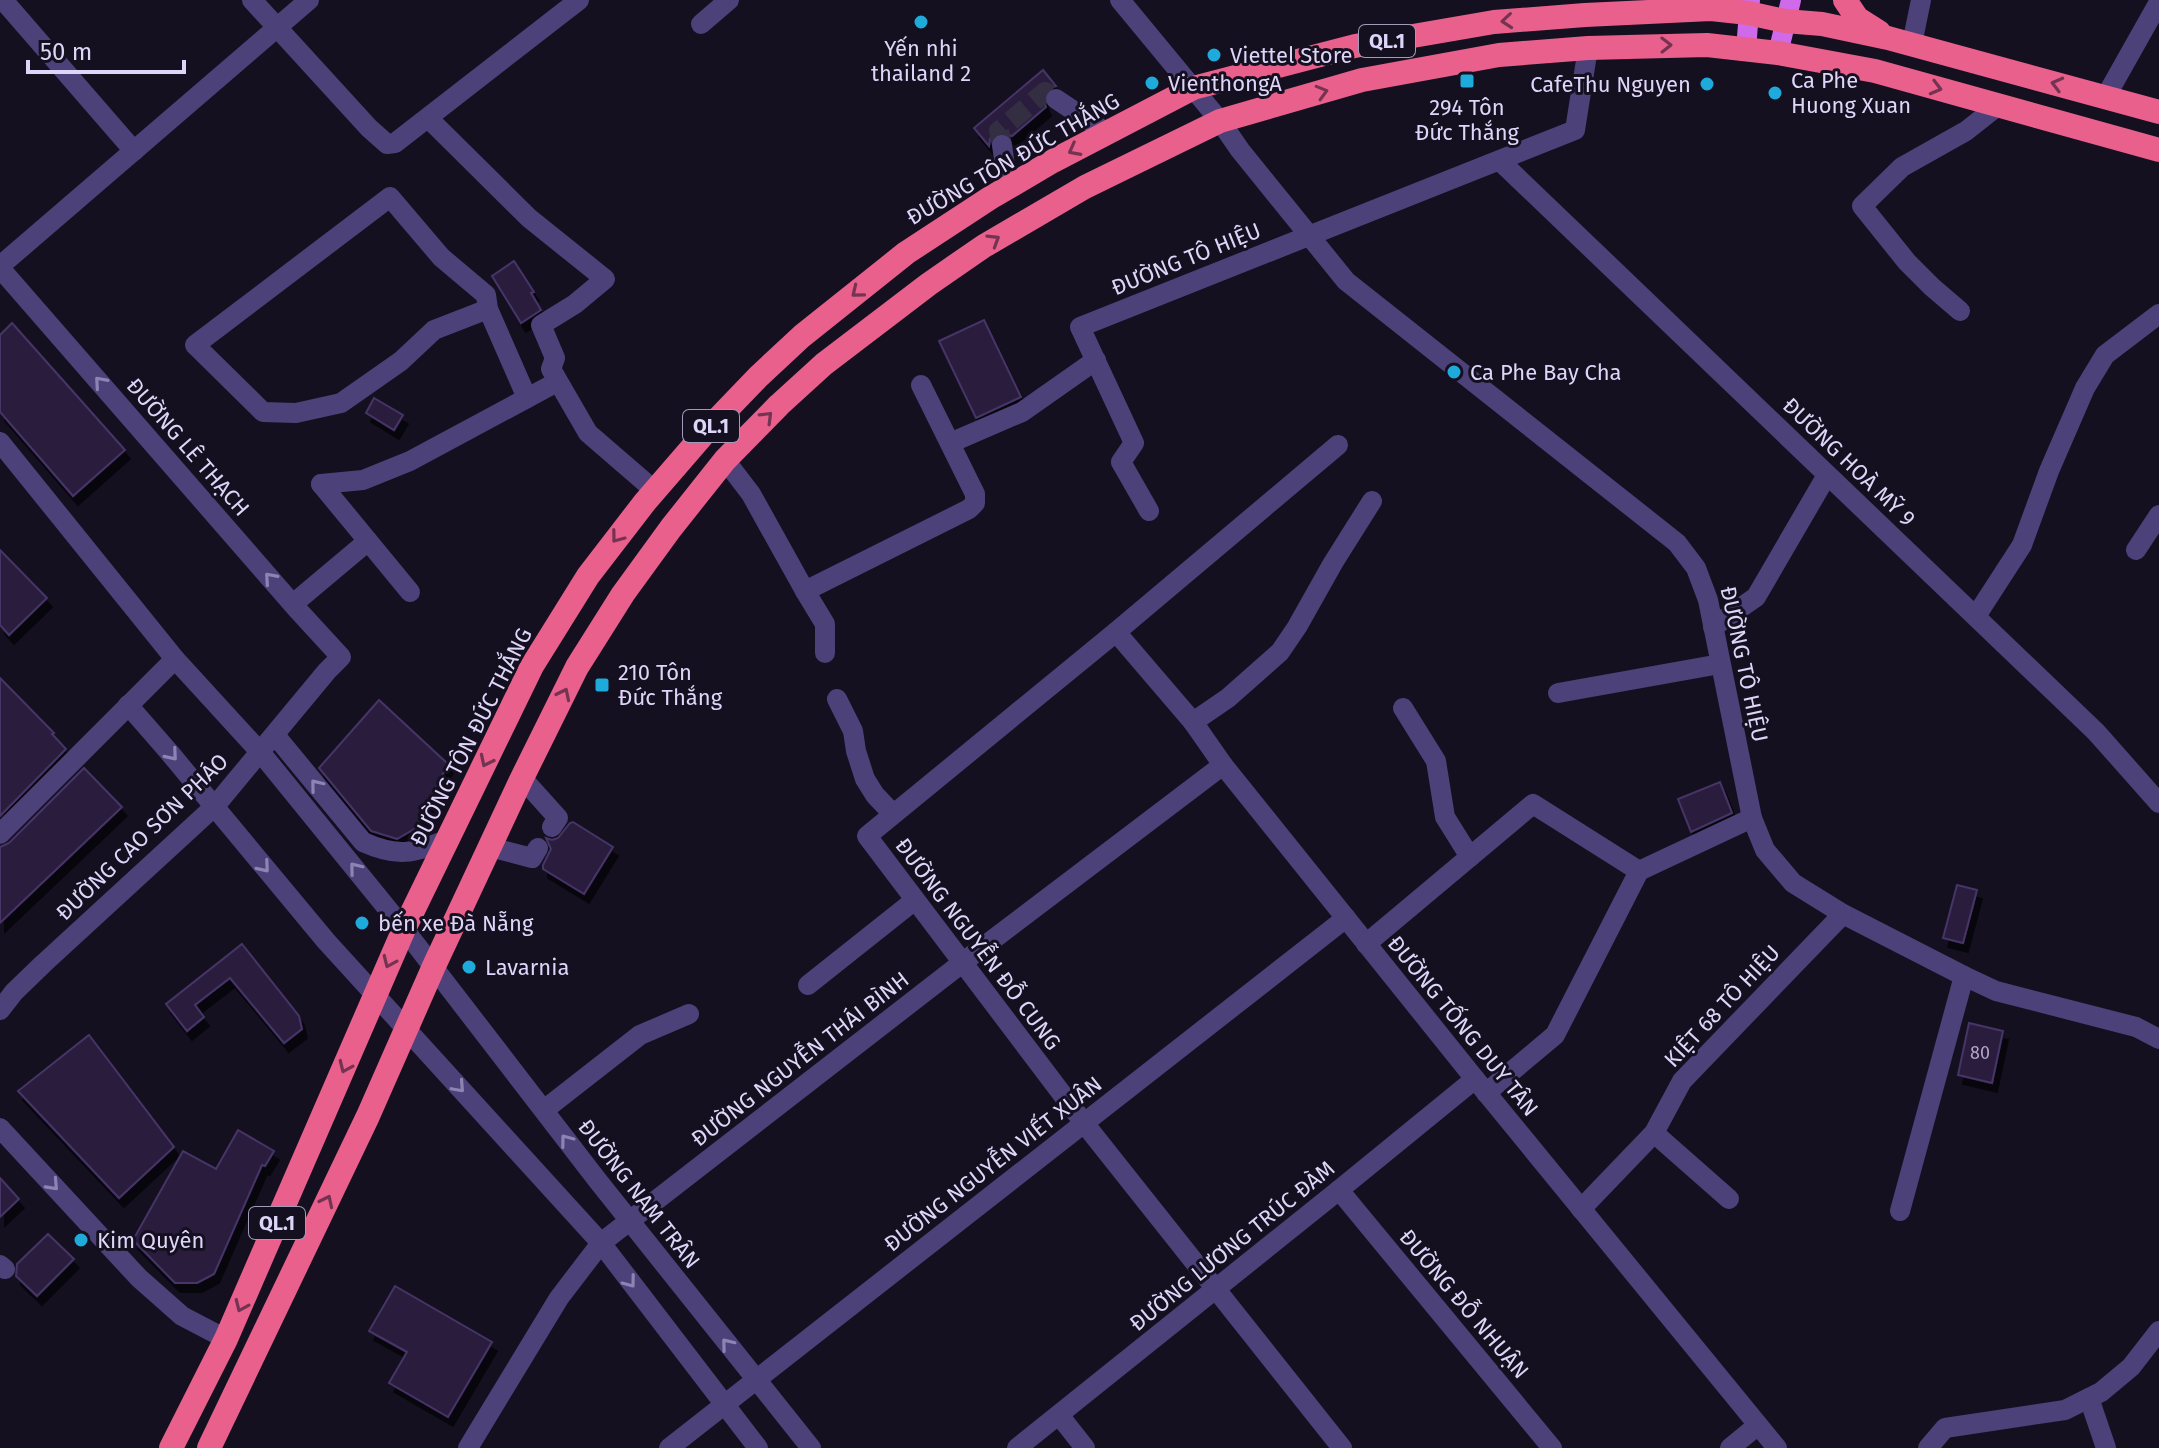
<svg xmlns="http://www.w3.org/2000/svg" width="2159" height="1448" viewBox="0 0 2159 1448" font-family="'Fira Sans',sans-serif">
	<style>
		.building { fill: #2a1f3e; stroke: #463467; stroke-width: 2; filter: url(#shadow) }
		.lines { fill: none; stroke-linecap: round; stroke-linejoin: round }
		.minor-tunnel { stroke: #332e41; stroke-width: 20; stroke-dasharray: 20 10; stroke-linecap: butt }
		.minor { stroke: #4c4179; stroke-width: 20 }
		.major { stroke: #cf6aea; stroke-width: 20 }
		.highway { stroke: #e9608c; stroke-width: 24 }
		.oneway { stroke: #743451 }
		.oneway2 { stroke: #8e84b3 }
		.poi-dot { fill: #1eaadb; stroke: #151020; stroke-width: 3 }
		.labels { text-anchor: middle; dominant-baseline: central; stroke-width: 6; stroke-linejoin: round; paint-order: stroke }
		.number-label { font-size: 18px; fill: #b2a8ca }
		.shield { fill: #151020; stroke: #a29ab8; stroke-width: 2 }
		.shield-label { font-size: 20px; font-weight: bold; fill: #dfd5f9 }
		.poi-label { font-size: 22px; fill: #dfd5f9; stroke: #151020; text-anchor: start }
		.street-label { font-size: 22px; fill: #dfd5f9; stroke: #151020 }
	</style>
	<defs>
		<filter id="shadow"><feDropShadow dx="5" dy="9" stdDeviation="0" flood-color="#0009"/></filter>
	</defs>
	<rect width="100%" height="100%" fill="#151020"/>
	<g class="building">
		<polygon points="1043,70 1056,86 1050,88 1045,92 1043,99 1046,107 1012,136 1001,132 995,134 990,139 989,146 974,128"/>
		<polygon points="514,261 534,292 531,293 541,310 521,323 492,276"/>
		<polygon points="984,320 1021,397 976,418 939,341"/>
		<polygon points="12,323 125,450 73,496 0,412 0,335"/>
		<polygon points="374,398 403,415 394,430 366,413"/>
		<polygon points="0,550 47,598 9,635 0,625"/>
		<polygon points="0,678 54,733 52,734 66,749 0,816"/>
		<polygon points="379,700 448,764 416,828 397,839 371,831 319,768"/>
		<polygon points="84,768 122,807 0,923 0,847 9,843"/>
		<polygon points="1720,782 1732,813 1691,832 1678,799"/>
		<polygon points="573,822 613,847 584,894 543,869 543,865 551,849 546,838 552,840 558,838 570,823"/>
		<polygon points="1957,885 1977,890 1963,943 1943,938"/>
		<polygon points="242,944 299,1016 302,1029 284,1043 230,978 195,1005 204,1017 187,1031 166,1004"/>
		<polygon points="1969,1023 2003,1031 1992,1083 1958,1075"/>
		<polygon points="89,1035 174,1147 119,1198 18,1091"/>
		<polygon points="238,1130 274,1151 265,1166 262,1165 214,1274 197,1283 175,1283 133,1240 183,1151 216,1169"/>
		<polygon points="0,1178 19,1199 0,1217"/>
		<polygon points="48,1234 74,1259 37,1296 16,1276 17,1264"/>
		<polygon points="395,1286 492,1342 448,1417 389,1383 407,1352 369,1331"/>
	</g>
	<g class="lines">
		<polyline class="minor-tunnel" points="1002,145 999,131 1045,92 1056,99"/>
		<g class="minor">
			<polyline points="3,0 134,151"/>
			<polyline points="252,0 369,128 387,144 395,143 579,0"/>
			<polyline points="1120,0 1220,121 1240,150 1346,281 1677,543 1696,568 1708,600 1752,818 1765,850 1793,883 1843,914 1964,976 1996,991 2136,1027 2159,1039"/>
			<polyline points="701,24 729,0"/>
			<polyline points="1912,44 1921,0"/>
			<polyline points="2105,98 2159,2"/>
			<polyline points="1056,99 1107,133"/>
			<polyline points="428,118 529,218 605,279 575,304 541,325 555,358 551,369 588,433 654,490"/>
			<polyline points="1002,145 1008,187"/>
			<polyline points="1500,161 2096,732 2159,803"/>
			<polyline points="0,266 309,0"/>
			<polyline points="0,268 296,608 341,657 327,671 215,806 43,964 14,992 0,1010"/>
			<polyline points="488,309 486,295 441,257 390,197 195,345 263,412 296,413 341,403 401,361 434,330 488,309 527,398"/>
			<polyline points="1960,311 1932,287 1907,262 1862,206 1902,167 1966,131 1999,105"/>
			<polyline points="0,442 175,659 261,753 404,929 598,1181 811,1448"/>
			<polyline points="950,443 1022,412 1096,360"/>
			<polyline points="1338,445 1116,632 867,836 1084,1123 1342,1448"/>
			<polyline points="725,460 751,494 805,591"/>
			<polyline points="321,484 363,480 410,461 557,382"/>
			<polyline points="1149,511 1121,462 1134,443 1080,327 1575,130 1588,48"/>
			<polyline points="368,541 410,592"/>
			<polyline points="2136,550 2159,515"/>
			<polyline points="293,604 368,541 321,484"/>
			<polyline points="1976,616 2022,545 2049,471 2085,388 2105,355 2159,314"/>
			<polyline points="1713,627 1756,597 1827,475"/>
			<polyline points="1116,632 1193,722 1223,765 1475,1079 1777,1448"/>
			<polyline points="825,653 825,624 805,591 969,509 975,503 975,494 921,385"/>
			<polyline points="1558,693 1720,664"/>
			<polyline points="837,699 853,731 856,751 865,779 875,795 893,814"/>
			<polyline points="128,705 169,752 326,941 601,1243 758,1448"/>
			<polyline points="1403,708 1436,761 1445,817 1470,857"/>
			<polyline points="1193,722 1228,698 1280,652 1297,627 1333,563 1372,501"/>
			<path d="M275,735L363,842C399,858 412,853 447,840"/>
			<polyline points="522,778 558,818 552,827"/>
			<polyline points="0,834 175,659"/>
			<polyline points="490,847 532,858 538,848"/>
			<polyline points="1366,944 1533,804 1639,871"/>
			<polyline points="808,985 915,900"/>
			<polyline points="1486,1093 1555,1035 1639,871 1752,818"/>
			<polyline points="544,1110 640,1035 689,1014"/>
			<polyline points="0,1128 139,1278 182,1316 226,1339"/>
			<polyline points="1654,1133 1729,1199"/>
			<polyline points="1339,1190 1552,1448"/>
			<polyline points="1581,1209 1654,1133 1682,1081 1843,914"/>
			<polyline points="1900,1211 1964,976"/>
			<polyline points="0,1265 5,1269"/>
			<polyline points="2089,1398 2106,1448"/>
			<polyline points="1059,1415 1085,1448"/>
			<polyline points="468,1448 559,1298 601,1243 962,963 1223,765"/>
			<polyline points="669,1448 1346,918"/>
			<polyline points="1017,1448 1339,1190 1475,1079"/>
			<polyline points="1730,1448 1758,1425"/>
			<polyline points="1928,1448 1945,1428 2065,1410 2101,1392 2131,1367 2159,1331"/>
		</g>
		<g class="major">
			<polyline points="1746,49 1750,0"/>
			<polyline points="1778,53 1791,0"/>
		</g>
		<g class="highway">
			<polyline points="1845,0 1857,18 1879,32"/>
			<polyline points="171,1448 226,1339 404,929 532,666 588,576 645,502 709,428 758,377 802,336 906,253 990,198 1053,161 1193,88 1355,46 1494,22 1585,15 1711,9 1748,13 1785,21 1822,24 1888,38 2159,112"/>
			<polyline points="209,1448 368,1116 434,966 522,778 577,667 623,594 671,528 725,460 779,405 824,364 929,284 984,246 1085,187 1220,121 1362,80 1499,55 1588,48 1707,45 1778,53 1875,71 2159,150"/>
		</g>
	</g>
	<defs><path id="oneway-chevron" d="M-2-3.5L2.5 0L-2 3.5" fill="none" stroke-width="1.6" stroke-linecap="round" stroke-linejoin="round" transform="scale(2)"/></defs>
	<g class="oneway">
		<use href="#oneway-chevron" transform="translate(1507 21) rotate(175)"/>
		<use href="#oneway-chevron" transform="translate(1666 45) rotate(-1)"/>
		<use href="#oneway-chevron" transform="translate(2057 84) rotate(-165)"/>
		<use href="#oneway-chevron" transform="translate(1936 88) rotate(15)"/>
		<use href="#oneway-chevron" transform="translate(1322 92) rotate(-16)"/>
		<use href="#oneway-chevron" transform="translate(1074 150) rotate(152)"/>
		<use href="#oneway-chevron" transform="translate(994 240) rotate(-32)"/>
		<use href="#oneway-chevron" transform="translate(857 292) rotate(141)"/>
		<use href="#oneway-chevron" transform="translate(767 417) rotate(-45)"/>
		<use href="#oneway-chevron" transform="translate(617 537) rotate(127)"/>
		<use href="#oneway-chevron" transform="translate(564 694) rotate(-64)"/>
		<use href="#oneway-chevron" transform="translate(486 761) rotate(116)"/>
		<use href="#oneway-chevron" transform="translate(389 962) rotate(114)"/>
		<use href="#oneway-chevron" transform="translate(345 1067) rotate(114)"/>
		<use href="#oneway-chevron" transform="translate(327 1201) rotate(-64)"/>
		<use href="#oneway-chevron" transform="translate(241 1306) rotate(114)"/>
	</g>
	<g class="oneway2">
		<use href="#oneway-chevron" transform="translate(100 382) rotate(-131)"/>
		<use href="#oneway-chevron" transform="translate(270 578) rotate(-131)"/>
		<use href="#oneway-chevron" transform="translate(172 755) rotate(50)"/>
		<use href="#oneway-chevron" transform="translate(316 785) rotate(-129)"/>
		<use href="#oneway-chevron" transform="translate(264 867) rotate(50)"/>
		<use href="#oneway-chevron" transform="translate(355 868) rotate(-129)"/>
		<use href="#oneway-chevron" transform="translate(459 1087) rotate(48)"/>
		<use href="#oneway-chevron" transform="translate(566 1140) rotate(-127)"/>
		<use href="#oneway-chevron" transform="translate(53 1185) rotate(47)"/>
		<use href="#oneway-chevron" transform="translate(630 1282) rotate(53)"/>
		<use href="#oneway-chevron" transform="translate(727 1344) rotate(-129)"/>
	</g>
	<g class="poi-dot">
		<circle cx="921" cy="22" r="8"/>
		<circle cx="1214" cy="55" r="8"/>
		<rect x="1459" y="73" width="16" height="16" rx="4"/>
		<circle cx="1152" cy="83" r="8"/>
		<circle cx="1707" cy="84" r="8"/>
		<circle cx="1775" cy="93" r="8"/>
		<circle cx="1454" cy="372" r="8"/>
		<rect x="594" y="677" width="16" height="16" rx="4"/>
		<circle cx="362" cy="923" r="8"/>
		<circle cx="469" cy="967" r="8"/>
		<circle cx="81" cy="1240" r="8"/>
	</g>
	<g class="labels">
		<g class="number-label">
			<text x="1980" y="1053">80</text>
		</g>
		<g class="shield">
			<rect x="1359" y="25" width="56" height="32" rx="6"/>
			<rect x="683" y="410" width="56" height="32" rx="6"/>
			<rect x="249" y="1207" width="56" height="32" rx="6"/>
		</g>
		<g class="shield-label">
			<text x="1387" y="41">QL.1</text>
			<text x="711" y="426">QL.1</text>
			<text x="277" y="1223">QL.1</text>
		</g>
		<g class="poi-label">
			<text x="921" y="48" text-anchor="middle">Yến nhi<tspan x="921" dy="25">thailand 2</tspan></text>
			<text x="1230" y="55">Viettel Store</text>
			<text x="1791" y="80">Ca Phe<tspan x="1791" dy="25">Huong Xuan</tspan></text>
			<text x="1168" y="83">VienthongA</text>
			<text x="1691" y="84" text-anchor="end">CafeThu Nguyen</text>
			<text x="1467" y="107" text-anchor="middle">294 Tôn<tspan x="1467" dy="25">Đức Thắng</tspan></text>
			<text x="1470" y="372">Ca Phe Bay Cha</text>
			<text x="618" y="672">210 Tôn<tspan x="618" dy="25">Đức Thắng</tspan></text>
			<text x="378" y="923">bến xe Đà Nẵng</text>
			<text x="485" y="967">Lavarnia</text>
			<text x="97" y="1240">Kim Quyên</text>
		</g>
		<g class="street-label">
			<text transform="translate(1013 159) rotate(-30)">ĐƯỜNG TÔN ĐỨC THẮNG</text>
			<text transform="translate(1186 259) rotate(-22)">ĐƯỜNG TÔ HIỆU</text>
			<text transform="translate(188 447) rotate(49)">ĐƯỜNG LÊ THẠCH</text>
			<text transform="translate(1849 462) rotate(44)">ĐƯỜNG HOÀ MỸ 9</text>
			<text transform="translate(1744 664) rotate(78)">ĐƯỜNG TÔ HIỆU</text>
			<text transform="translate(471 737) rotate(-63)">ĐƯỜNG TÔN ĐỨC THẮNG</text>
			<text transform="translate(142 837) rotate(-44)">ĐƯỜNG CAO SƠN PHÁO</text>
			<text transform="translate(978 944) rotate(53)">ĐƯỜNG NGUYỄN ĐỖ CUNG</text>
			<text transform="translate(1722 1006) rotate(-47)">KIỆT 68 TÔ HIỆU</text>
			<text transform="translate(1463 1026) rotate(51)">ĐƯỜNG TỐNG DUY TÂN</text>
			<text transform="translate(800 1059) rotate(-38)">ĐƯỜNG NGUYỄN THÁI BÌNH</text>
			<text transform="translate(993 1164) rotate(-38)">ĐƯỜNG NGUYỄN VIẾT XUÂN</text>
			<text transform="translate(639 1194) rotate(52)">ĐƯỜNG NAM TRÂN</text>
			<text transform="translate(1232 1246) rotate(-39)">ĐƯỜNG LƯƠNG TRÚC ĐÀM</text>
			<text transform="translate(1464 1304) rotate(50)">ĐƯỜNG ĐỖ NHUẬN</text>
		</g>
	</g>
	<path d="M28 60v12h156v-12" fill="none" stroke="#dfd5f9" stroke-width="4"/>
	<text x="40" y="60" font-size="24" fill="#dfd5f9" stroke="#151020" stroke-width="6" paint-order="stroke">50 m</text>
</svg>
